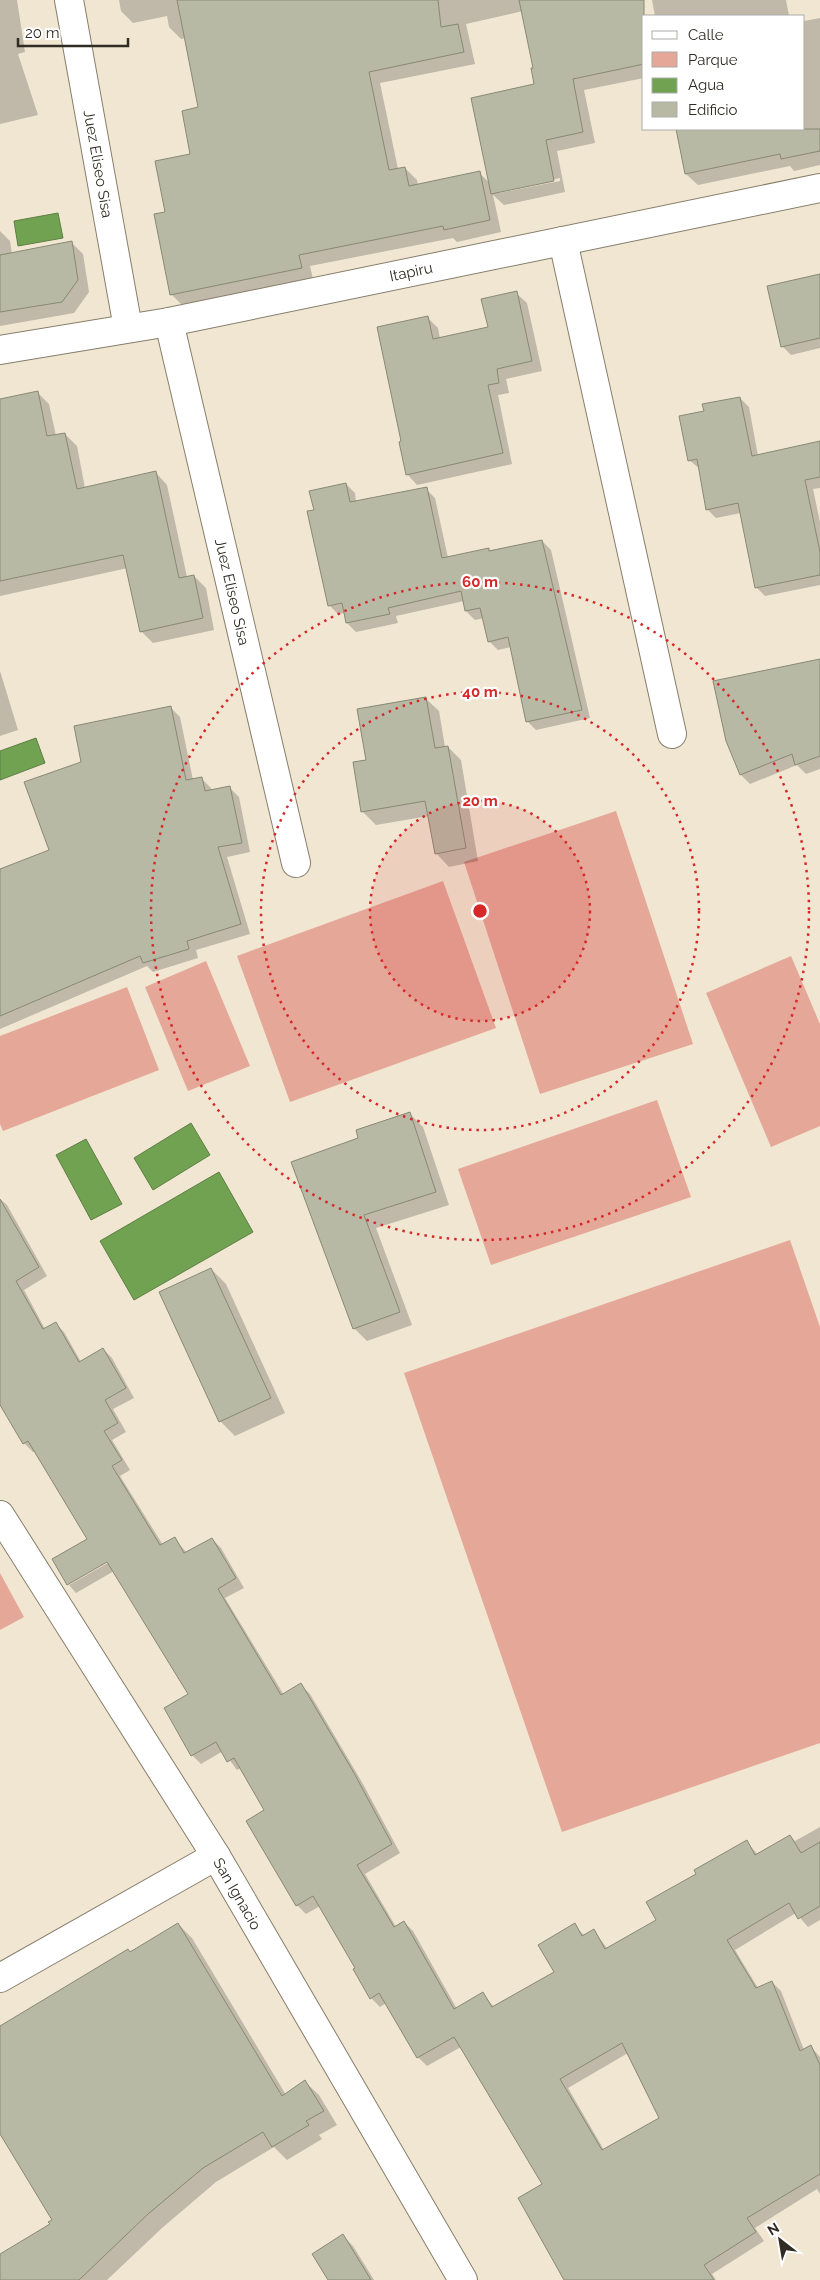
<svg xmlns="http://www.w3.org/2000/svg" width="820" height="2280" viewBox="0 0 820 2280" font-family="Raleway,sans-serif">
	<style>
		.green { fill: #e5a798 }
		.water { fill: #71a252; stroke: #5e7f44 }
		.shadow { fill: #0003; fill-rule: evenodd }
		.building { fill: #b8b9a4; stroke: #888974; fill-rule: evenodd }
		.lines { fill: none; stroke-linecap: round; stroke-linejoin: round }
		.minor-casing { stroke: #877e6c; stroke-width: 30 }
		.minor { stroke: #fff; stroke-width: 28 }
		.ring { fill: none; stroke: #d62828; stroke-width: 2.5; stroke-dasharray: 2.5 5 }
		.labels { text-anchor: middle; dominant-baseline: central; stroke-width: 4.5; stroke-linejoin: round; paint-order: stroke }
		.street-label { font-size: 15px; fill: #302c24; stroke: #fff }
		.centre { fill: #d62828; stroke: #fff; stroke-width: 2.5 }
		.ring-label { font-size: 15px; text-anchor: middle; font-weight: bold; fill: #d62828; stroke: #fff; stroke-width: 4.5; stroke-linejoin: round; paint-order: stroke }
	</style>
	<rect width="100%" height="100%" fill="#f0e6d2"/>
	<g class="green">
		<polygon points="616,811 693,1044 540,1094 464,862"/>
		<polygon points="443,881 496,1028 290,1102 237,956"/>
		<polygon points="791,956 820,1024 820,1126 771,1147 706,993"/>
		<polygon points="206,961 250,1066 188,1091 145,987"/>
		<polygon points="127,987 159,1070 3,1131 0,1124 0,1036"/>
		<polygon points="657,1100 691,1197 491,1265 458,1169"/>
		<polygon points="790,1240 820,1327 820,1743 562,1832 404,1373"/>
		<polygon points="0,1573 24,1617 0,1630"/>
	</g>
	<g class="water">
		<polygon points="58,213 63,238 18,246 14,221"/>
		<polygon points="36,738 45,763 0,780 0,751"/>
		<polygon points="191,1123 210,1155 153,1190 134,1158"/>
		<polygon points="86,1139 122,1204 91,1220 56,1155"/>
		<polygon points="219,1172 253,1232 134,1300 100,1241"/>
	</g>
	<g class="shadow">
		<polygon points="0,0 17,0 25,52 18,54 38,115 0,124"/>
		<path d="M119,0H595L644,20V78L584,90L595,143L557,151L565,192L504,205L493,195L501,232L457,242L453,238L310,266L313,279L183,306L171,294L166,212L192,155L200,108L186,38L181,39L169,27L167,16L133,23L121,11ZM523,11L535,69L536,85L490,183L479,173L418,185L417,180L405,168L398,169L380,83L475,64L466,24ZM560,178V181L499,193V191Z"/>
		<polygon points="652,0 786,0 789,16 655,16"/>
		<polygon points="820,18 820,165 794,171 790,166 698,185 686,174 677,129 804,129 804,21"/>
		<polygon points="0,231 10,241 12,254 71,242 83,254 89,292 74,313 0,326"/>
		<polygon points="820,278 820,348 791,355 782,346"/>
		<polygon points="516,293 527,303 542,371 506,379 509,393 498,395 512,464 417,485 407,474 403,442 428,318 438,328 440,339 489,328"/>
		<polygon points="37,392 49,404 56,436 65,434 77,446 85,488 156,473 167,485 187,577 194,576 206,588 214,630 153,643 141,631 128,568 0,596 0,400"/>
		<polygon points="740,398 749,407 758,456 820,446 820,488 813,489 820,522 820,585 765,596 756,587 741,513 716,518 707,509 700,469 689,460 705,412"/>
		<polygon points="346,484 355,493 356,502 426,489 435,498 448,558 542,541 551,550 590,718 536,730 527,721 511,647 498,650 489,641 484,618 475,620 466,611 464,601 396,616 398,623 356,632 347,623 345,613 338,614 329,605 315,511"/>
		<polygon points="820,661 820,769 806,774 797,765 750,784 741,775 727,740"/>
		<polygon points="0,671 18,730 0,736"/>
		<polygon points="425,698 439,711 445,747 448,747 461,760 478,861 449,867 436,853 429,816 376,825 363,812 354,763 367,761"/>
		<polygon points="170,707 180,717 193,780 201,778 211,788 211,791 229,787 239,797 250,852 227,857 250,934 196,950 198,958 153,972 147,966 0,1029 0,871 50,851 82,763"/>
		<polygon points="409,1113 423,1127 449,1205 376,1228 412,1325 367,1341 354,1328 360,1138"/>
		<path d="M0,1199L7,1205L47,1276L24,1290L45,1329L55,1323L64,1332L81,1362L103,1349L112,1358L134,1398L113,1409L126,1432L112,1440L130,1470L120,1476L163,1545L174,1538L187,1553L212,1539L221,1548L244,1588L225,1598L284,1695L301,1685L310,1694L363,1784L400,1853L365,1874L396,1927L404,1922L413,1931L457,2009L483,1994L494,2007L555,1972L574,1925L585,1936L594,1931L607,1948L658,1920L698,1874L747,1842L758,1855L790,1836L795,1841L820,1827V1920L808,1927L796,1913L735,1950L758,1988L772,1982L781,1991L804,2050L811,2047L820,2057V2194L817,2189L755,2228L764,2241L712,2274L716,2280H565L543,2184L461,2047L427,2066L418,2057L386,2003L380,2007L371,1998L356,1968L320,1906L306,1914L297,1905L266,1810L241,1768L237,1770L223,1751L201,1764L192,1755L190,1694L114,1571L76,1593L69,1585L113,1560L111,1558L68,1584L89,1539L36,1451L33,1452L24,1443L0,1402ZM628,2053L661,2119L604,2150L568,2088Z"/>
		<polygon points="211,1269 226,1284 285,1413 235,1436 220,1421"/>
		<polygon points="178,1924 192,1938 286,2095 305,2082 319,2095 337,2125 319,2135 322,2139 287,2160 274,2147 216,2182 162,2228 107,2280 0,2280 0,2255 51,2224 53,2220 0,2131 0,2028"/>
		<polygon points="343,2236 353,2246 374,2280 330,2280"/>
	</g>
	<g class="building">
		<polygon points="177,0 438,0 441,27 458,24 464,52 369,72 389,170 405,167 409,186 480,171 490,220 444,230 443,226 299,255 302,268 170,295 154,214 165,212 155,161 190,154 182,111 198,107"/>
		<polygon points="519,0 644,0 644,64 573,79 583,132 546,140 554,181 491,194 471,98 534,84 531,68 533,68"/>
		<polygon points="676,129 820,129 820,151 781,159 780,154 685,174"/>
		<polygon points="72,241 78,280 62,302 0,312 0,255"/>
		<polygon points="820,274 820,338 781,347 767,286"/>
		<polygon points="517,291 532,361 497,369 499,383 488,385 503,453 406,475 399,442 401,441 377,327 428,316 433,339 488,327 481,299"/>
		<polygon points="38,391 47,436 65,433 77,489 156,471 179,578 194,575 203,618 140,632 123,555 0,581 0,399"/>
		<polygon points="740,397 752,456 820,441 820,477 805,480 820,552 820,575 755,588 738,503 706,510 697,459 688,461 679,416 704,411 702,404"/>
		<polygon points="346,483 350,502 427,487 442,558 489,548 489,551 542,540 582,710 526,722 508,637 488,642 480,608 465,611 461,591 388,608 390,614 346,623 342,603 328,606 307,511 314,510 309,491"/>
		<polygon points="820,659 820,756 795,765 792,754 740,775 726,741 713,681"/>
		<polygon points="426,697 435,748 448,746 466,848 435,854 425,801 361,812 353,762 366,760 357,709"/>
		<polygon points="171,706 186,780 202,777 205,791 230,786 242,843 218,847 241,924 187,941 189,949 143,963 140,956 0,1016 0,869 49,850 24,782 81,762 74,726"/>
		<polygon points="410,1112 436,1192 364,1215 400,1312 353,1329 291,1162 358,1138 356,1130"/>
		<path d="M0,1199L39,1267L16,1281L43,1329L56,1322L79,1362L103,1348L126,1388L105,1400L118,1423L104,1431L122,1460L112,1466L160,1545L175,1537L184,1553L212,1538L236,1578L218,1589L281,1695L301,1683L354,1773L392,1844L357,1865L394,1927L404,1921L454,2009L483,1992L492,2007L554,1972L538,1945L575,1923L582,1936L594,1929L605,1949L656,1920L646,1902L696,1874L694,1870L747,1840L755,1855L790,1835L801,1853L820,1842V1906L798,1919L789,1903L727,1940L756,1988L772,1981L800,2051L811,2045L820,2065V2174L747,2218L756,2232L704,2265L714,2280H564L518,2198L542,2184L454,2037L417,2058L379,1993L370,1999L353,1969L355,1968L313,1896L296,1906L246,1821L264,1810L234,1758L227,1762L216,1742L191,1756L164,1708L188,1694L107,1562L67,1585L52,1559L87,1539L28,1441L23,1444L0,1405ZM622,2043L659,2118L602,2150L560,2079Z"/>
		<polygon points="211,1268 271,1398 219,1422 159,1292"/>
		<polygon points="178,1923 282,2096 305,2080 324,2111 306,2121 309,2125 272,2147 263,2132 203,2168 148,2214 79,2280 0,2280 0,2254 50,2224 48,2222 52,2220 0,2134 0,2026 128,1949 130,1952"/>
		<polygon points="343,2234 371,2280 328,2280 312,2254"/>
	</g>
	<g class="lines">
		<defs>
			<g id="minor">
				<polyline points="69,0 128,328"/>
				<polyline points="563,241 672,734"/>
				<polyline points="169,322 296,863"/>
				<polyline points="0,350 169,322 820,188"/>
				<polyline points="0,1515 216,1856 463,2280"/>
				<polyline points="0,1978 216,1856"/>
			</g>
		</defs>
		<use href="#minor" class="minor-casing"/>
		<use href="#minor" class="minor"/>
	</g>
	<circle cx="480" cy="911" r="110" fill="#d62828" fill-opacity=".12"/>
	<g class="ring">
		<circle cx="480" cy="911" r="110"/>
		<circle cx="480" cy="911" r="219"/>
		<circle cx="480" cy="911" r="329"/>
	</g>
	<g class="labels">
		<g class="street-label">
			<text transform="translate(98 164) rotate(80)">Juez Eliseo Sisa</text>
			<text transform="translate(411 272) rotate(-12)">Itapiru</text>
			<text transform="translate(232 592) rotate(77)">Juez Eliseo Sisa</text>
			<text transform="translate(237 1894) rotate(60)">San Ignacio</text>
		</g>
	</g>
	<circle cx="480" cy="911" r="8" class="centre"/>
	<g class="ring-label">
		<text x="480" y="587">60 m</text>
		<text x="480" y="697">40 m</text>
		<text x="480" y="806">20 m</text>
	</g>
	<rect x="642" y="15" width="162" height="115" fill="#ffffff" stroke="#acaba7"/>
	<rect x="652" y="31" width="25" height="8" fill="#ffffff" stroke="#acaba7"/>
	<text x="688" y="40" font-size="15" fill="#302c24">Calle</text>
	<rect x="652" y="52" width="25" height="15" fill="#e5a798" stroke="#acaba7"/>
	<text x="688" y="65" font-size="15" fill="#302c24">Parque</text>
	<rect x="652" y="78" width="25" height="15" fill="#71a252" stroke="#acaba7"/>
	<text x="688" y="90" font-size="15" fill="#302c24">Agua</text>
	<rect x="652" y="102" width="25" height="15" fill="#b8b9a4" stroke="#acaba7"/>
	<text x="688" y="115" font-size="15" fill="#302c24">Edificio</text>
	<g transform="translate(780 2240) rotate(329)" stroke="#ffffff" stroke-width="4" paint-order="stroke">
	<path d="M0-4L9 19L0 12L-9 19Z" fill="#302c24"/>
	<text y="-8" font-size="14" font-weight="bold" text-anchor="middle" fill="#302c24">N</text>
	</g>
	<path d="M18 38v8h110v-8" fill="none" stroke="#302c24" stroke-width="2.5"/>
	<text x="25" y="38" font-size="15" fill="#302c24" stroke="#ffffff" stroke-width="4" paint-order="stroke">20 m</text>
</svg>
